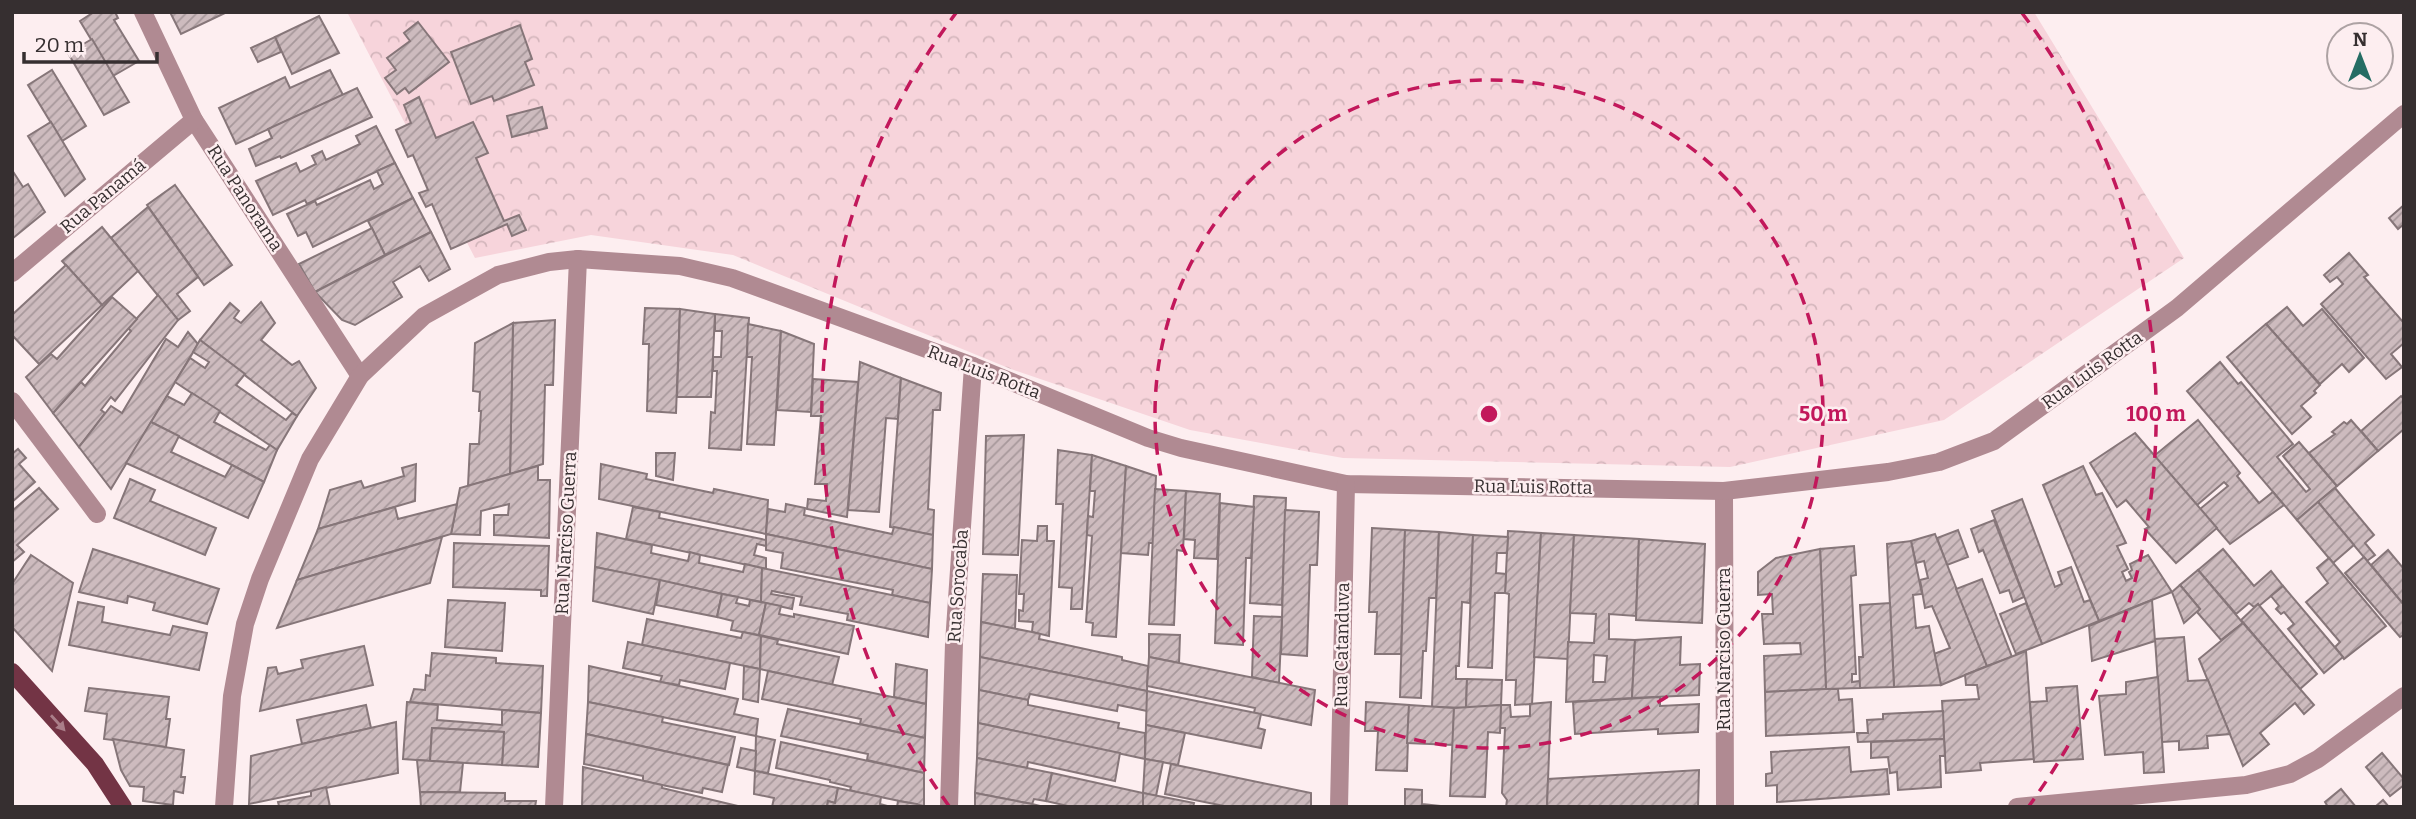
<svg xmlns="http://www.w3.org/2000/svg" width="2416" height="819" viewBox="0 0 2416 819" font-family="Bitter,serif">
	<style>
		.forest { fill: url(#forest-crowns) }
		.building { fill: url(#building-hatch); stroke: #867679; stroke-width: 2; fill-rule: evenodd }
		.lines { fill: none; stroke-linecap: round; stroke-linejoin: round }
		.minor { stroke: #b08a92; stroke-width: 18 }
		.major { stroke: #733445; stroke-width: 18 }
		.oneway { fill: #aa7e89 }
		.ring { fill: none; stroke: #c2185b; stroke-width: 3.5; stroke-dasharray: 12 9 }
		.labels { text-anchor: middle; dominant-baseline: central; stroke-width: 5; stroke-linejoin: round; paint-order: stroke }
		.street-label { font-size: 18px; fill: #362f30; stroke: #fdeef0 }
		.centre { fill: #c2185b; stroke: #fdeef0; stroke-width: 3.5 }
		.ring-label { font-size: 21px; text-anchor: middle; font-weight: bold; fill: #c2185b; stroke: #fdeef0; stroke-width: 5; stroke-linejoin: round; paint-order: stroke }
	</style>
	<defs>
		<pattern id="forest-crowns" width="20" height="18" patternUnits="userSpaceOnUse" patternTransform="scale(1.75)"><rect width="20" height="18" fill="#f7d4db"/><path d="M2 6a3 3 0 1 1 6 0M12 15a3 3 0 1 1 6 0" fill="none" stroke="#d4b6bc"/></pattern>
		<pattern id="building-hatch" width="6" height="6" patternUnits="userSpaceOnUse" patternTransform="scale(1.75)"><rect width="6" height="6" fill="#cdbbbe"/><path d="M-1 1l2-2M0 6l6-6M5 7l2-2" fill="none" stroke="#a7989b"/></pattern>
	</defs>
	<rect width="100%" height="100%" fill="#fdeef0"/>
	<polygon class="forest" points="347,12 2034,12 2184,258 1944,420 1730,467 1343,458 1190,430 1011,369 733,255 591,235 475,258"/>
	<g class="building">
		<polygon points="94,12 115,12 118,18 114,20 139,61 113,76 80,21"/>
		<polygon points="170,12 227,12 181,34"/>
		<polygon points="319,16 339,53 292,74 275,37"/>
		<polygon points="418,22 449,62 409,93 405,88 397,94 385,78 396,70 387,58 410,41 404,33"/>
		<polygon points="520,25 532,59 525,62 534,85 494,101 492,96 471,104 451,52"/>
		<polygon points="275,37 281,52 258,62 251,48"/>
		<polygon points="92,39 129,102 104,115 68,53"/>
		<polygon points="52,70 86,126 62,141 28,85"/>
		<polygon points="330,70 343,95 236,144 219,108 285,77 290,88"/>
		<polygon points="357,88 372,117 281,158 280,156 256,166 249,149 272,138 268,129"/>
		<polygon points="419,97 436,138 473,122 488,153 476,158 504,221 519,215 526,230 512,236 507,224 451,249 432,204 426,207 419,193 428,190 413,155 408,157 396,130 411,123 404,105"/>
		<polygon points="542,107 547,128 512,137 507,116"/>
		<polygon points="51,122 85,179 65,196 28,136"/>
		<polygon points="376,126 395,163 307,204 305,200 273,215 256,181 296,163 300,172 316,164 312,156 322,151 326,160 360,144 356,136"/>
		<polygon points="395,163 413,198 313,247 306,232 298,236 287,214 315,201 317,205 370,180 374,189 383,184 377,171"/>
		<polygon points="12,170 23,187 28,184 45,212 12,239"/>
		<polygon points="175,185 232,265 204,285 147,205"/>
		<polygon points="413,198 431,232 385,255 368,221"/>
		<polygon points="2404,205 2404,224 2398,229 2389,218"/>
		<polygon points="148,207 198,277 177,294 190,311 178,320 111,238"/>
		<polygon points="102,227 138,271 102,305 62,261"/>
		<polygon points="372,228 385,255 315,292 299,264"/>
		<polygon points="431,232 450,269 429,281 420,266 393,282 402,297 355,325 342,320 315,292"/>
		<polygon points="2349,253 2368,275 2364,277 2404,323 2404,343 2391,354 2402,367 2386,379 2321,304 2343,284 2337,277 2330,282 2324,275"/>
		<polygon points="66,265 102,305 39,364 12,335 12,315"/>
		<polygon points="158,295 178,320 115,401 111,397 101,410 105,413 79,447 53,413 81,382 85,386 131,331 128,328"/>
		<polygon points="112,297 137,319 53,413 26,377 51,354 57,359"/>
		<polygon points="261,302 275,323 261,340 292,365 299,361 316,388 297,416 200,340 230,303 239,311 234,318 241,323"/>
		<polygon points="2287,307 2303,326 2322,309 2364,358 2349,372 2342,364 2320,384 2266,324"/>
		<polygon points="645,308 680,309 676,413 647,411 649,344 643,344"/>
		<polygon points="680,309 715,314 711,397 677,397"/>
		<polygon points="715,314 749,318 741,450 709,448 711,412 715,413 717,371 713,371 713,357 721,357 722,331 715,331"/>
		<polygon points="555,320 553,385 545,385 543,464 510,474 513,323"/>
		<polygon points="513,323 510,474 468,486 470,444 479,444 481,411 479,411 480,392 473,391 475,343"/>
		<polygon points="748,324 781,331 774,445 747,444 752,357 747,357"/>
		<polygon points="2266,324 2320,385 2314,391 2316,393 2301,406 2311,417 2292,434 2227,357"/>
		<polygon points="781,331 814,344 811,412 777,410"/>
		<polygon points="188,332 198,344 111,489 79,447 111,406 122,413 166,339 178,347"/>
		<polygon points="200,340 245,374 236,385 286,420 292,413 297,416 277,450 175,382 190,358 205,368 209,362 193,352"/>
		<polygon points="860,362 901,378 898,419 886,418 879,512 848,510"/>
		<polygon points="2220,362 2238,384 2241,382 2293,444 2277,457 2306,492 2310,489 2283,456 2299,442 2337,486 2297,520 2187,391"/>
		<polygon points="901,378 941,393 940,410 933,410 928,509 934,510 933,535 890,527"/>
		<polygon points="813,379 858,382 847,517 807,509 808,499 826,501 827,484 815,484 821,416 811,416"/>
		<polygon points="192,393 220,411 214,422 266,450 270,445 277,450 264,482 151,422 167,396 184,405"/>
		<polygon points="2401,396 2404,399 2404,429 2378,451 2361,431"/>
		<polygon points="2198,420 2240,473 2237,476 2259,503 2273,492 2284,505 2230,544 2200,509 2228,486 2224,482 2197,505 2154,456"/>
		<polygon points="2351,420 2378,451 2337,486 2309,453 2335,434 2332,432 2344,422 2347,424"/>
		<polygon points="151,422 179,436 171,452 225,477 232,465 264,482 248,518 126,463"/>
		<polygon points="2135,433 2217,528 2176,563 2145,529 2149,527 2126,500 2117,507 2090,463"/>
		<polygon points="1024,435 1018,555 983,554 986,436"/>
		<polygon points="18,449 26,458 19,464 35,482 12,502 12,454"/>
		<polygon points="1058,450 1092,455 1082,609 1071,609 1072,588 1059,587 1063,504 1056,504"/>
		<polygon points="656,453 675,453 673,480 656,476"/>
		<polygon points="1092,455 1126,466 1116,637 1092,635 1093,623 1086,622 1092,536 1087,535 1088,516 1093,517 1095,491 1090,491"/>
		<polygon points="416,464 415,501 318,529 330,490 361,481 364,488 404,476 402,468"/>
		<polygon points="601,464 647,474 646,479 713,493 714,489 768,500 766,534 599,499"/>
		<polygon points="538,466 538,480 550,480 549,538 494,535 494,515 508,515 509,504 481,511 480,535 451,534 460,488"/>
		<polygon points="1126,466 1156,476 1153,543 1149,543 1148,555 1121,553"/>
		<polygon points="2083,466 2096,495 2102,493 2126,543 2117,546 2128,569 2122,572 2126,581 2132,578 2129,572 2132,570 2130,564 2148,555 2172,592 2099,621 2043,485"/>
		<polygon points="130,479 155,490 150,501 216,528 205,555 114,518"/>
		<polygon points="39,488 58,509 17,545 24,552 12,562 12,511"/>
		<polygon points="2335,488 2374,535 2365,543 2375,555 2367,561 2318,502"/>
		<polygon points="1155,489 1186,491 1183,551 1177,550 1174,625 1149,624"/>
		<polygon points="1186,491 1220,494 1217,559 1194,558 1195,540 1184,539"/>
		<polygon points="1254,496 1286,498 1282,605 1250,603"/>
		<polygon points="2022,499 2055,587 2062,584 2058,572 2071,567 2084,602 2090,600 2099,621 2042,644 1992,511"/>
		<polygon points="2318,502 2354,545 2333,563 2297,520"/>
		<polygon points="1220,503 1254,507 1251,558 1246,558 1243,645 1215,643"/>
		<polygon points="457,504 451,534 297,580 318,529 395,507 398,519"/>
		<polygon points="786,504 805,508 804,515 892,534 894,527 933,535 932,569 766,534 768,509 785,512"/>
		<polygon points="633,507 660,512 659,518 766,540 766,546 757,544 754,555 766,558 766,569 626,539"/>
		<polygon points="1285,510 1319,512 1317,565 1310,565 1307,656 1281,654"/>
		<polygon points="1994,520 2024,597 2013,602 2009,590 2000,593 1983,550 1979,552 1971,529"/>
		<polygon points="1038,526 1047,526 1047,541 1054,541 1049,636 1032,632 1033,622 1019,621 1019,610 1023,611 1024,594 1019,594 1022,540 1037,541"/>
		<polygon points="1372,528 1405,530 1401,654 1375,654 1377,612 1369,612"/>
		<polygon points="1405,530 1439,532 1436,598 1429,598 1426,651 1423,651 1421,698 1400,697"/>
		<polygon points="1958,530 1968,557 1947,565 1937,538"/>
		<polygon points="1508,531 1541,533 1532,704 1515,705 1516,680 1506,680 1509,594 1505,593"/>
		<polygon points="1439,532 1473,535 1470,603 1462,602 1459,666 1456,666 1456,679 1467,679 1466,708 1432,707"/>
		<polygon points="597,533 652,545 651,553 688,561 690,552 700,555 699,563 743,572 745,564 762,568 761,602 595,567"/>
		<polygon points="1541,533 1574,535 1568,659 1534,657"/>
		<polygon points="766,534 932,569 930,603 892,595 893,590 781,568 783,553 766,550"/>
		<polygon points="1935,534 1987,666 1941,685 1934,654 1950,648 1932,606 1925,608 1920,580 1928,578 1924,561 1916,563 1911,541"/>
		<polygon points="1473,535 1508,537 1507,553 1497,553 1496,573 1506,574 1505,593 1495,593 1492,668 1468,667"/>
		<path d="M1574,535L1639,539L1636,616L1609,614V639L1635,640L1632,698L1566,702L1568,642L1594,643L1596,614L1570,613ZM1594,655L1607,656L1605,682H1593Z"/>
		<polygon points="442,537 430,583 277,628 297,580"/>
		<polygon points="1639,539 1705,544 1702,623 1636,620"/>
		<polygon points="1911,541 1922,594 1913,595 1916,628 1929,626 1941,685 1894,687 1887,544"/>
		<polygon points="454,543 549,546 547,596 541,596 541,590 453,587"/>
		<polygon points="1854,546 1856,575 1851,576 1856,674 1852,674 1852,682 1860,681 1860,688 1826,689 1820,549"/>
		<polygon points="93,549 219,589 207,624 153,610 155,603 128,596 127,603 79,592"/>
		<polygon points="1820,549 1826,689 1765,692 1764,656 1801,654 1800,643 1764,644 1762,614 1773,614 1772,594 1758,595 1758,572 1776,558"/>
		<polygon points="2223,549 2254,586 2271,571 2283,586 2259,606 2258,604 2254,607 2249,603 2236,614 2198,570"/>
		<polygon points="2388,550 2404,569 2404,605 2371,565"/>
		<polygon points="31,555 73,583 52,671 12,627 12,584"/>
		<polygon points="2364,557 2404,605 2404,635 2400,637 2345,573"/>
		<polygon points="2329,558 2386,626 2344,659 2335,647 2340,642 2306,602 2328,583 2317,568"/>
		<polygon points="595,567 660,580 653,614 593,601"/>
		<polygon points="762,568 930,603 928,637 847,620 848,614 800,605 802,597 772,591 771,594 794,598 792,609 761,602"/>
		<polygon points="2198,570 2243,623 2221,640 2197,612 2200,609 2180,585"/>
		<polygon points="983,574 1017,575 1015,629 981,622"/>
		<polygon points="1982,579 2012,657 1987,666 1956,589"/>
		<polygon points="660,580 722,594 717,617 656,605"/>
		<polygon points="2180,585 2200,609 2184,623 2172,592"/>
		<polygon points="2283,586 2343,657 2324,673 2288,629 2294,624 2284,612 2281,614 2276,609 2279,606 2271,596"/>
		<polygon points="722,594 738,597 736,603 749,606 750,600 766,603 759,635 731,630 733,621 717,617"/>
		<polygon points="448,600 505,603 502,651 445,647"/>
		<polygon points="2152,600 2155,641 2092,661 2089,626"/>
		<polygon points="78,602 104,607 102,622 170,635 173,626 207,633 199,670 69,645"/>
		<polygon points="766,603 781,606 779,614 794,617 794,614 854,626 848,654 759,635"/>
		<polygon points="1890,603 1894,687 1860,688 1859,657 1863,657 1860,605"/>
		<polygon points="2026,603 2042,644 2016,654 2000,614"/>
		<polygon points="2258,604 2317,674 2300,689 2241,620"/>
		<polygon points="1254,616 1282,617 1279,683 1252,677"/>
		<polygon points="647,619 741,638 743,632 761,636 760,669 642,645"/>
		<polygon points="981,622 1032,632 1040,634 1039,639 1122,657 1122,660 1148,666 1147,691 980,657"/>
		<polygon points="2243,623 2314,705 2304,714 2295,703 2260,733 2269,744 2243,766 2199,659"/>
		<polygon points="1149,634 1180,635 1179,663 1149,657"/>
		<polygon points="761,636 778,640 777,644 839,657 832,685 760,669"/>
		<polygon points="1681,637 1680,665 1700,664 1699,695 1632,698 1635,640"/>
		<polygon points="2184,637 2188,681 2208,680 2230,734 2207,736 2208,748 2179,750 2179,741 2162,742 2155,639"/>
		<polygon points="628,642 730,663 725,689 680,680 679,685 660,682 662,676 623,668"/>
		<polygon points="364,646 373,685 260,711 268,668 276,667 278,674 303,668 301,660"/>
		<polygon points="2026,651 2034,759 1980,763 1981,770 1946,773 1942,701 1979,699 1977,685 1966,685 1965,675"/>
		<polygon points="432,653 496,658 496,663 543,666 541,713 410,702 414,689 425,690 426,675 430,676"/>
		<polygon points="980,657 1147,691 1147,711 1118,705 1117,711 1030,694 1028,700 979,690"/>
		<polygon points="1149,657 1315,690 1311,725 1254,713 1255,708 1147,686"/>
		<polygon points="896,664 927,670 926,704 894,697"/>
		<polygon points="589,666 738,699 734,714 758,719 756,736 588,702"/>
		<polygon points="744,666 760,669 758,702 743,699"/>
		<polygon points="768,671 926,704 925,738 860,724 861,719 762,699"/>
		<polygon points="2158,677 2164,772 2144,773 2143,752 2105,755 2099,696 2126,694 2126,682"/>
		<polygon points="1467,679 1502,680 1501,705 1466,708"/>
		<polygon points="2077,686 2083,759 2034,762 2030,702 2047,701 2046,688"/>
		<polygon points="89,688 169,697 166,719 170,719 166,747 104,739 107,714 85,711"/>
		<polygon points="1826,689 1838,689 1839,700 1852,699 1854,732 1766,736 1765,692"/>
		<polygon points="979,690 1028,700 1028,705 1119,723 1118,728 1145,733 1145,759 978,723"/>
		<polygon points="1147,691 1261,714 1258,728 1265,730 1261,748 1146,725"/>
		<polygon points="1660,697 1660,706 1699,704 1698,732 1658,734 1658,729 1575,734 1573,702"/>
		<polygon points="407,702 438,705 437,720 502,725 502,710 541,713 538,767 502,765 504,732 432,728 430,761 403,759"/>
		<polygon points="588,702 663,717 662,722 735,737 729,765 586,734"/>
		<polygon points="1366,702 1409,705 1407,771 1376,770 1378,731 1365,731"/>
		<polygon points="1551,702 1547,807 1506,807 1507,800 1502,793 1505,728 1500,728 1501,705 1510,705 1511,717 1530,716 1530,704"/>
		<polygon points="366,705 371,728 302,744 297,720"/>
		<polygon points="1409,705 1454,708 1453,745 1407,743"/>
		<polygon points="1501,705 1500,733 1488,732 1485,797 1450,796 1454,708"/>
		<polygon points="788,709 925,738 924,773 867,760 868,754 781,736"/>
		<polygon points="1943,711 1944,739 1858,742 1857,733 1868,733 1867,720 1883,719 1883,714"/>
		<polygon points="396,722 398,773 249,804 251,756"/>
		<polygon points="978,723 1120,753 1115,781 1028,762 1027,768 977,758"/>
		<polygon points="1146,725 1185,733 1178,765 1145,759"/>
		<polygon points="432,728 504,732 502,765 430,761"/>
		<polygon points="586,734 728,765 722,792 703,788 702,793 662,785 643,781 643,776 584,764"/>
		<polygon points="756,736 775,740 768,773 755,771"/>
		<polygon points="113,739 184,750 181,777 185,777 183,793 174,791 173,805 143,801 144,787 130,786 121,770"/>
		<polygon points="1944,739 1945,756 1940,756 1941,787 1898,790 1897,772 1890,773 1888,757 1871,758 1871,742"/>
		<polygon points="781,742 924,773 924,806 856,792 850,790 851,787 830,782 830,780 776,768"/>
		<polygon points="1849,747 1851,772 1887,769 1889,794 1777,802 1777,785 1766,786 1766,774 1772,773 1771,752"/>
		<polygon points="741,748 756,751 755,771 737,767"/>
		<polygon points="2382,753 2404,779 2404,785 2390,796 2366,767"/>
		<polygon points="977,758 1052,773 1046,801 1034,799 1032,804 975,793"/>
		<polygon points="1145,759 1163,762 1156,796 1143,793"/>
		<polygon points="417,760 463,763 460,792 420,792"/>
		<polygon points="1171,764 1311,793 1311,807 1229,807 1165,794"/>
		<polygon points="583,767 662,785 662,788 742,807 582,807"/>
		<polygon points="1699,770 1698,807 1547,807 1548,779"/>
		<polygon points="755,771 838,788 835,803 828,801 827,807 772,807 774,798 754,794"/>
		<polygon points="1052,773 1143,793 1143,807 1072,807 1046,801"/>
		<polygon points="326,787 330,807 275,807 279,806 278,802 311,796 311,791"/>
		<polygon points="838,788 881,797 880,804 891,807 827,807 828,801 835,803"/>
		<polygon points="1405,789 1422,790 1422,804 1450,807 1405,807"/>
		<polygon points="2341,789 2356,807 2328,807 2325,802"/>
		<polygon points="420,792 505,793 505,801 536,801 535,807 421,807"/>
		<polygon points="975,793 1032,804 1044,807 975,807"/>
		<polygon points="1143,793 1194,803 1193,807 1143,807"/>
		<polygon points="2383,800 2389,807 2375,807"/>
		<polygon points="898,801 917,804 917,807 897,807"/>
	</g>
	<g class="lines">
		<g class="minor">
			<polyline points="143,12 194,120 360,376"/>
			<polyline points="12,273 194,120"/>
			<polyline points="12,401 97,514"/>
			<polyline points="1724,491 1725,807"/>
			<polyline points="224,807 232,696 245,624 260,579 310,459 360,376 424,316 498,275 549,262 578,259 680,266 732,278 973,366 1148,438 1181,448 1346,484 1724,491 1888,472 1939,462 1994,441 2177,308 2404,114"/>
			<polyline points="554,807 578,259"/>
			<polyline points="949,807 954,643 973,366"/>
			<polyline points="1339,807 1346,484"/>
			<polyline points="2017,807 2246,785 2290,774 2318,759 2404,696"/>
		</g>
		<polyline class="major" points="12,672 95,764 123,807"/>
	</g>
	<defs><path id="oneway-solid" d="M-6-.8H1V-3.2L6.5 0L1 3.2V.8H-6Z" transform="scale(1.75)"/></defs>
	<use class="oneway" href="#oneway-solid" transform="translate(58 723) rotate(48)"/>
	<g class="ring">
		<circle cx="1489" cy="414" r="334"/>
		<path d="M949 806A667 667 0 0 1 956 13M2022 13A667 667 0 0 1 2029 806"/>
	</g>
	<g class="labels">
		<g class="street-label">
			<text transform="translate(103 196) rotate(-40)">Rua Panamá</text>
			<text transform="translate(245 198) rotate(57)">Rua Panorama</text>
			<text transform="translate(2092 370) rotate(-36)">Rua Luis Rotta</text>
			<text transform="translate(984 372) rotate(21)">Rua Luis Rotta</text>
			<text transform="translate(1533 487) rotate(1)">Rua Luis Rotta</text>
			<text transform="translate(566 533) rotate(-87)">Rua Narciso Guerra</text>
			<text transform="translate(958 586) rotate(-86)">Rua Sorocaba</text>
			<text transform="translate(1342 645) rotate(-89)">Rua Catanduva</text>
			<text transform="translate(1724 649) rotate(-90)">Rua Narciso Guerra</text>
		</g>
	</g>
	<circle cx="1489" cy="414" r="10" class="centre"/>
	<g class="ring-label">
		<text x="1823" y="421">50 m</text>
		<text x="2156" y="421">100 m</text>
	</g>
	<rect width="2416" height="819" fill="none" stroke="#362f30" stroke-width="28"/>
	<g transform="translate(2360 56)"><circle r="33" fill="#fdeef0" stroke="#ada2a3" stroke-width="2"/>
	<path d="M0-5L12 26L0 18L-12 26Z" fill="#256d64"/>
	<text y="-10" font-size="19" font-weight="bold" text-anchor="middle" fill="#362f30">N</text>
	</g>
	<path d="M24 52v10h133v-10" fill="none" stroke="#362f30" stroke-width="3.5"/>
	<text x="35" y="52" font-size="21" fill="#362f30" stroke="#fdeef0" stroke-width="5" paint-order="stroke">20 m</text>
</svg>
